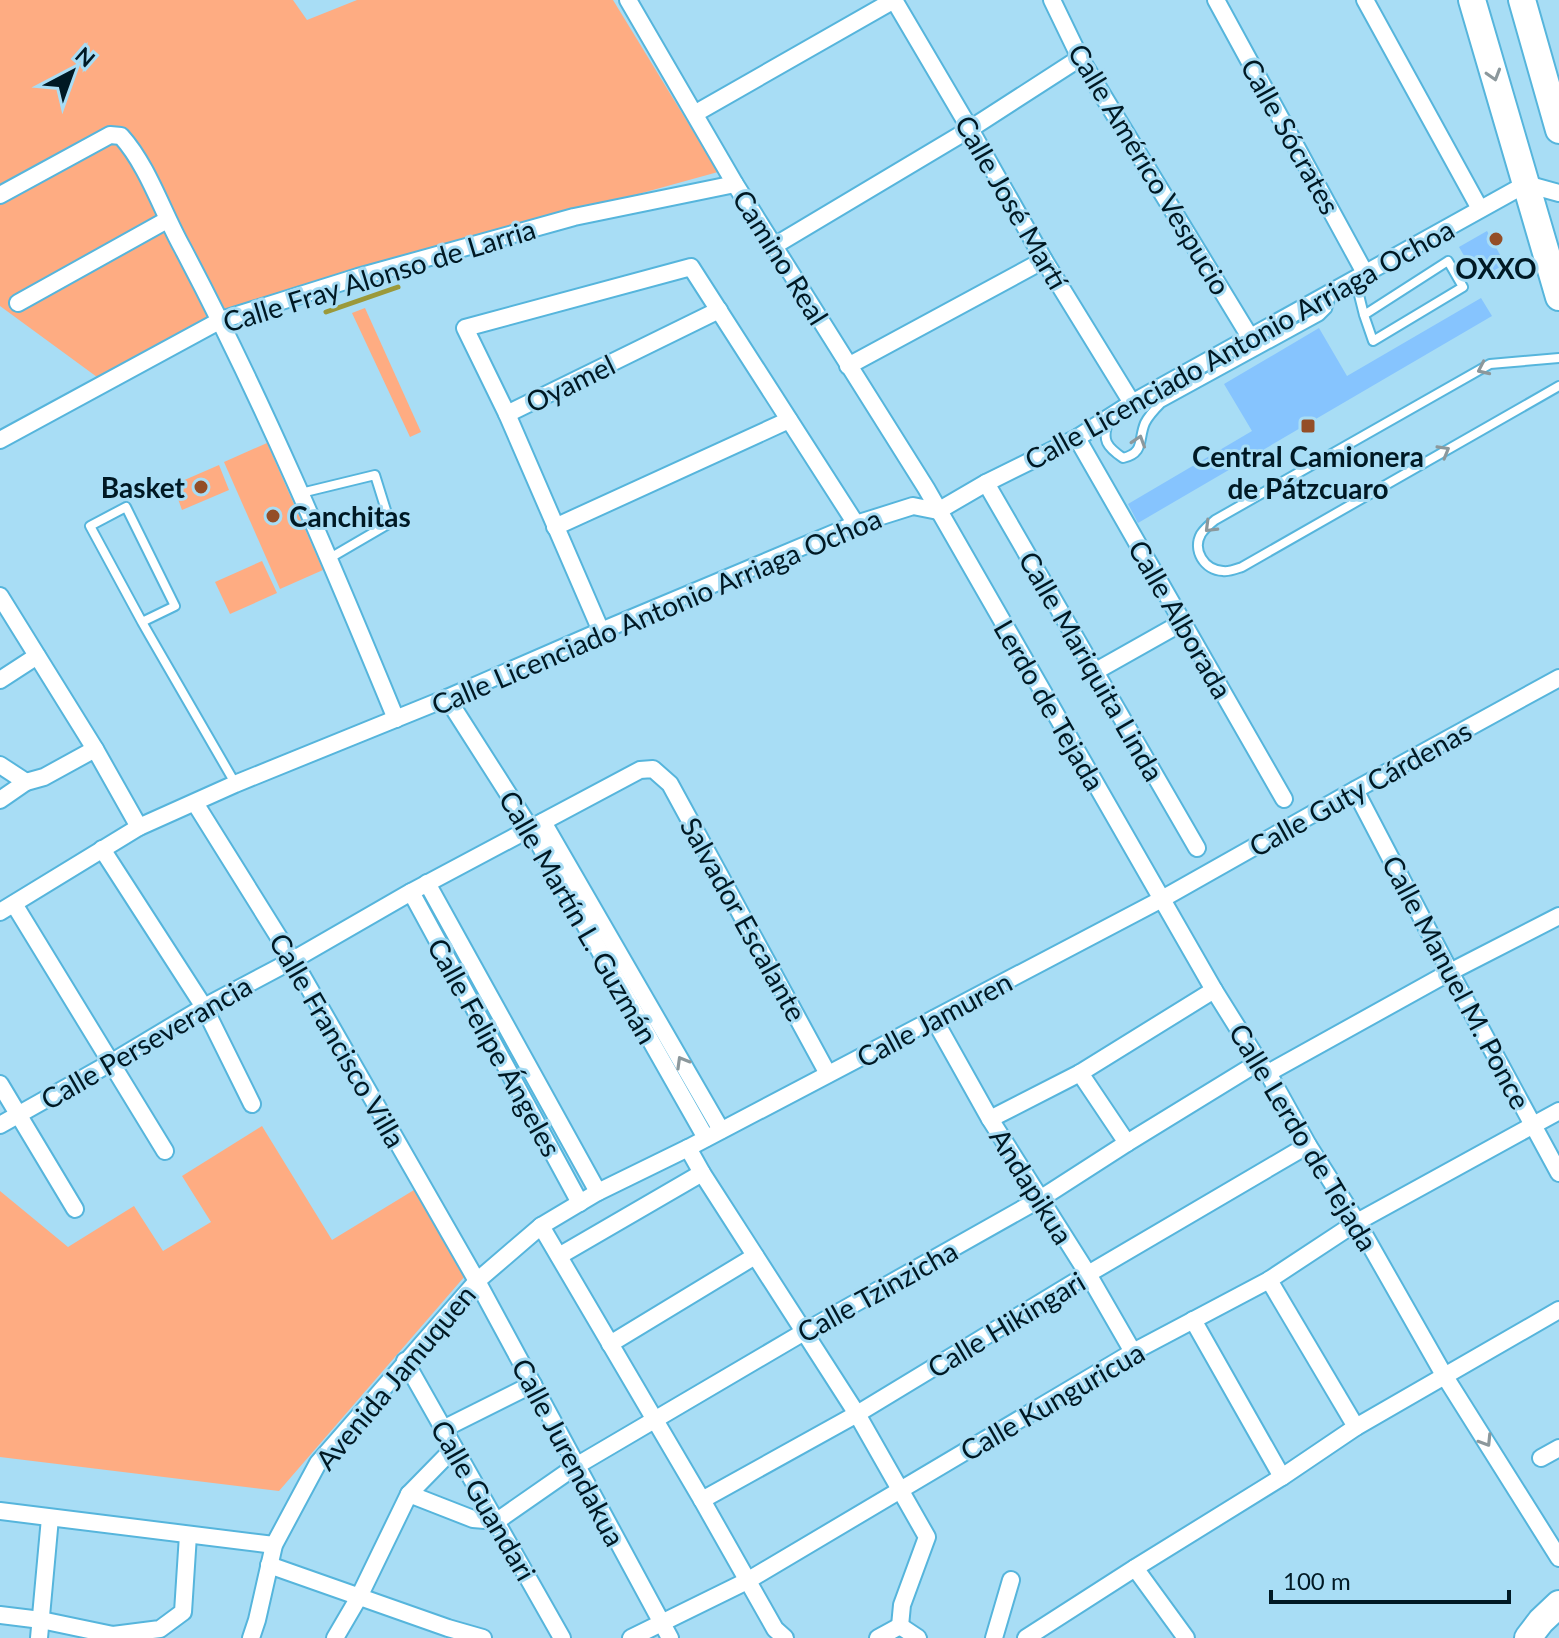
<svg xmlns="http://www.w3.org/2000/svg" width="1559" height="1638" viewBox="0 0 1559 1638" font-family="Lato,sans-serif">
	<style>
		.green { fill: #feac82 }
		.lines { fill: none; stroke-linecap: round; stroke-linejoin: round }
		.stream { stroke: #9b993a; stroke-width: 5 }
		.building { fill: #86c4fe }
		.service-casing { stroke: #56b5dc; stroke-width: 12 }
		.minor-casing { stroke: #56b5dc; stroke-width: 20 }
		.primary-casing { stroke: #56b5dc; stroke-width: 30 }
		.service { stroke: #fff; stroke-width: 8 }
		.minor { stroke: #fff; stroke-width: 16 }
		.primary { stroke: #fff; stroke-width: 26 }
		.oneway { stroke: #8c989c }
		.poi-dot { fill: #944e27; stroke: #a8ddf5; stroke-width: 3 }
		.labels { text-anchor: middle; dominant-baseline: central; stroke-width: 6; stroke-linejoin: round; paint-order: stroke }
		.street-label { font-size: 28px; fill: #001924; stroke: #a8ddf5 }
		.poi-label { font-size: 28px; font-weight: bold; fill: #001924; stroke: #a8ddf5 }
	</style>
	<rect width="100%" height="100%" fill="#a8ddf5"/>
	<g class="green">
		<polygon points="0,0 293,0 307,20 357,0 613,0 718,172 230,307 97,377 0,306"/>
		<polygon points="365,308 421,432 410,437 352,313"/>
		<polygon points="267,443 323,570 280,589 224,462"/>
		<polygon points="219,465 229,490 182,510 173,485"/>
		<polygon points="262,561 277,593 230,614 215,582"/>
		<polygon points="262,1126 332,1240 414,1190 465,1276 279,1491 0,1457 0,1191 68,1247 134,1206 163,1251 211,1222 182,1176"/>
	</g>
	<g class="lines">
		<polyline class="stream" points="326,312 398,287"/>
	</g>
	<g class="building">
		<polygon points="1487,231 1505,264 1478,280 1459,247"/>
		<polygon points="1481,298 1492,316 1138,523 1128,504 1252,431 1224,384 1319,328 1347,376"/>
	</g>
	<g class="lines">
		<defs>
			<g id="service">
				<polyline points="1355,279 1364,315 1373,341 1463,287 1448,261 1364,315"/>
				<path d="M1559,358L1490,364L1215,520C1210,524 1205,528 1201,534C1192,550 1204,570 1223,571C1229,572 1236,569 1242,567L1559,386"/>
				<path d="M1109,421C1101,440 1107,447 1123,458C1145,453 1138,439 1145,423C1149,415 1155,409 1161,403L1320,316L1327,309L1332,292"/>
				<polyline points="301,493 375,475 390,523 330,558"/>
				<polyline points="142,622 175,606 126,507 90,526 142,622 150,636 235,783"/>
			</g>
			<g id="minor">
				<polyline points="628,0 735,184 926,488 1214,990 1259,1062 1268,1073 1308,1145 1357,1222 1444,1375 1559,1558"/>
				<polyline points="894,0 970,129 1044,260 1132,403"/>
				<polyline points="1052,0 1080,58 1250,337"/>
				<polyline points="1216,0 1365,273"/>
				<polyline points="1365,0 1480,209"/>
				<polyline points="696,113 894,0"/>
				<path d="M0,195L110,135L121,136C148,166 162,211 182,247C263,400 330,559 396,719"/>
				<polyline points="774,246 970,129 1080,58"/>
				<polyline points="18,303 167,220"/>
				<polyline points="848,366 1044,260"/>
				<polyline points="507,414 719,310"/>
				<polyline points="1077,438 1284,799"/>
				<polyline points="0,440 221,320 358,277 574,217 735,184"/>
				<polyline points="986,483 1197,848"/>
				<polyline points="555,527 789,420"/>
				<polyline points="0,596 95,749 139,827"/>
				<polyline points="601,631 507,414 465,328 691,267 856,524"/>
				<polyline points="1096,671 1183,622"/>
				<polyline points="0,680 37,656"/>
				<polyline points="447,698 530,828 706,1138"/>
				<polyline points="0,765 26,782 44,777 95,749"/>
				<polyline points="1355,790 1450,972 1559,1173"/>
				<polyline points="0,800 26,782"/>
				<polyline points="195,803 293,960 477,1281 670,1638"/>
				<polyline points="543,822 721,1130"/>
				<polyline points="102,849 204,1007 252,1104"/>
				<polyline points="427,883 598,1192"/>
				<polyline points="411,892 580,1203"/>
				<polyline points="14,904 165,1151"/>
				<polyline points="0,912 139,827 235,784 447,698 601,631 856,524 913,506 938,511 986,483 1077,438 1132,403 1526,184 1559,193"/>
				<polyline points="934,1019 990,1119 1088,1274 1133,1352"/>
				<polyline points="1080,1073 1127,1143"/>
				<polyline points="1268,1073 1450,972 1559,916"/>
				<polyline points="0,1084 75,1209"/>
				<polyline points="990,1119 1080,1073 1214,990"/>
				<polyline points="0,1125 112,1062 204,1007 293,960 411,892 640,770 653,769 670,784 828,1074"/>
				<polyline points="688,1148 702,1173 857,1414 927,1537 902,1605 900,1626"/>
				<polyline points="541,1226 702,1500 775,1629 785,1638"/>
				<polyline points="559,1256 702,1173"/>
				<polyline points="1269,1280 1356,1427"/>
				<polyline points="1193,1320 1282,1477"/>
				<polyline points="610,1344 755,1256"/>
				<polyline points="405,1361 562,1638"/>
				<polyline points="443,1429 533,1384"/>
				<polyline points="1541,1458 1559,1448"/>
				<polyline points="409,1494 473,1519 497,1521 576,1466 804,1332 1040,1199 1127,1143 1259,1062"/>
				<polyline points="702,1500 857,1414 1088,1274 1308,1145"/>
				<polyline points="0,1511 274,1545"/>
				<polyline points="269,1565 448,1628 483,1638"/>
				<polyline points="1135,1568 1186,1638"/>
				<polyline points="0,1615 41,1620 113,1635 160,1629 183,1612 188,1535"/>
				<polyline points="900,1626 918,1638"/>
				<polyline points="39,1638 50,1518"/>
				<polyline points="251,1638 257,1620 274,1545 318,1463 477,1281 541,1226 598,1192 688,1148 1162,899 1355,790 1559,678"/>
				<polyline points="335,1638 359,1597 409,1494 454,1448"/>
				<polyline points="631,1638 747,1581 1133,1352 1269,1280 1357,1222 1559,1111"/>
				<polyline points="878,1638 900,1626"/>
				<polyline points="994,1638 1011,1580"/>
				<polyline points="1026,1638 1135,1568 1282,1477 1356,1427 1559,1310"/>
			</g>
			<g id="primary">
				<polyline points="1472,0 1559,297"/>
				<polyline points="1522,0 1559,130"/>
				<polyline points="1528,1638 1541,1621 1559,1604"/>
			</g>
		</defs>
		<use href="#service" class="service-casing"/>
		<use href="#minor" class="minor-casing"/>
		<use href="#primary" class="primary-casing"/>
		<use href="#service" class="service"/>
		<use href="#minor" class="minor"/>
		<use href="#primary" class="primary"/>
	</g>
	<defs><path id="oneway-chevron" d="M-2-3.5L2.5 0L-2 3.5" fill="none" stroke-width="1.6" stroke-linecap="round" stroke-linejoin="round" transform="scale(2)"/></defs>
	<g class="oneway">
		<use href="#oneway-chevron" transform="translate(1494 75) rotate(73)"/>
		<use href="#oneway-chevron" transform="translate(1483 369) rotate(155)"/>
		<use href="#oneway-chevron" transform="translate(1139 441) rotate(-72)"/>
		<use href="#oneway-chevron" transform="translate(1444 451) rotate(-30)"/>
		<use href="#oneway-chevron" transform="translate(1210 527) rotate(135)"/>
		<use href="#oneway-chevron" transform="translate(682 1062) rotate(-120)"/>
		<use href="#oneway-chevron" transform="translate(1486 1441) rotate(58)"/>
	</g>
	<g class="poi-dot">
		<circle cx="1496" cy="239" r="8"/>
		<rect x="1300" y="418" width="16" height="16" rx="4"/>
		<circle cx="201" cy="487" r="8"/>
		<circle cx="273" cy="516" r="8"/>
	</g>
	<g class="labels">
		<g class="street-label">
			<text transform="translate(1291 136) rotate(61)">Calle Sócrates</text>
			<text transform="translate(1150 169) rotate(59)">Calle Américo Vespucio</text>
			<text transform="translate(1012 202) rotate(60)">Calle José Martí</text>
			<text transform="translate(781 257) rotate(58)">Camino Real</text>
			<text transform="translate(379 275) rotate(-17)">Calle Fray Alonso de Larria</text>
			<text transform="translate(1239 344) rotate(-29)">Calle Licenciado Antonio Arriaga Ochoa</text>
			<text transform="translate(570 383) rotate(-26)">Oyamel</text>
			<text transform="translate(656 611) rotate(-23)">Calle Licenciado Antonio Arriaga Ochoa</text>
			<text transform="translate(1181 619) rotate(60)">Calle Alborada</text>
			<text transform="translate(1092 666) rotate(60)">Calle Mariquita Linda</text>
			<text transform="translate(1050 705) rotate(60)">Lerdo de Tejada</text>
			<text transform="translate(1360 788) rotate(-29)">Calle Guty Cárdenas</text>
			<text transform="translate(579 917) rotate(60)">Calle Martín L. Guzmán</text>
			<text transform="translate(744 919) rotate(61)">Salvador Escalante</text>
			<text transform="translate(1457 982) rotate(62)">Calle Manuel M. Ponce</text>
			<text transform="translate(934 1019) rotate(-28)">Calle Jamuren</text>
			<text transform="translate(338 1040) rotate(60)">Calle Francisco Villa</text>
			<text transform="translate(146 1042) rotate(-30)">Calle Perseverancia</text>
			<text transform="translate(495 1047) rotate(61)">Calle Felipe Ángeles</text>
			<text transform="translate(1304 1137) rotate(59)">Calle Lerdo de Tejada</text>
			<text transform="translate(1032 1186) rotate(58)">Andapikua</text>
			<text transform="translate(877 1291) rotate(-29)">Calle Tzinzicha</text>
			<text transform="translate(1006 1324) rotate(-31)">Calle Hikingari</text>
			<text transform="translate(395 1377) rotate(-50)">Avenida Jamuquen</text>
			<text transform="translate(1052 1401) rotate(-30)">Calle Kunguricua</text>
			<text transform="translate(569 1452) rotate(62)">Calle Jurendakua</text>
			<text transform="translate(484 1500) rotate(60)">Calle Guandari</text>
		</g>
		<g class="poi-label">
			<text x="1496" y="268">OXXO</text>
			<text x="1308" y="456">Central Camionera<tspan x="1308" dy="32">de Pátzcuaro</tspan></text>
			<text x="185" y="487" text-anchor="end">Basket</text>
			<text x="289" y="516" text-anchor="start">Canchitas</text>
		</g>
	</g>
	<g transform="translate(72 72) rotate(41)" stroke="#a8ddf5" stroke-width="6" paint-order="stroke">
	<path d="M0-6L14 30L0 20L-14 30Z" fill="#001924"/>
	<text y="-12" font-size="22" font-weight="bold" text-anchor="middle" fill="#001924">N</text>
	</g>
	<path d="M1271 1590v12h238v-12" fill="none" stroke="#001924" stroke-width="4"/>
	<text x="1283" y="1590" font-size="24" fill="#001924" stroke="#a8ddf5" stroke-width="6" paint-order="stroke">100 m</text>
</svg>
